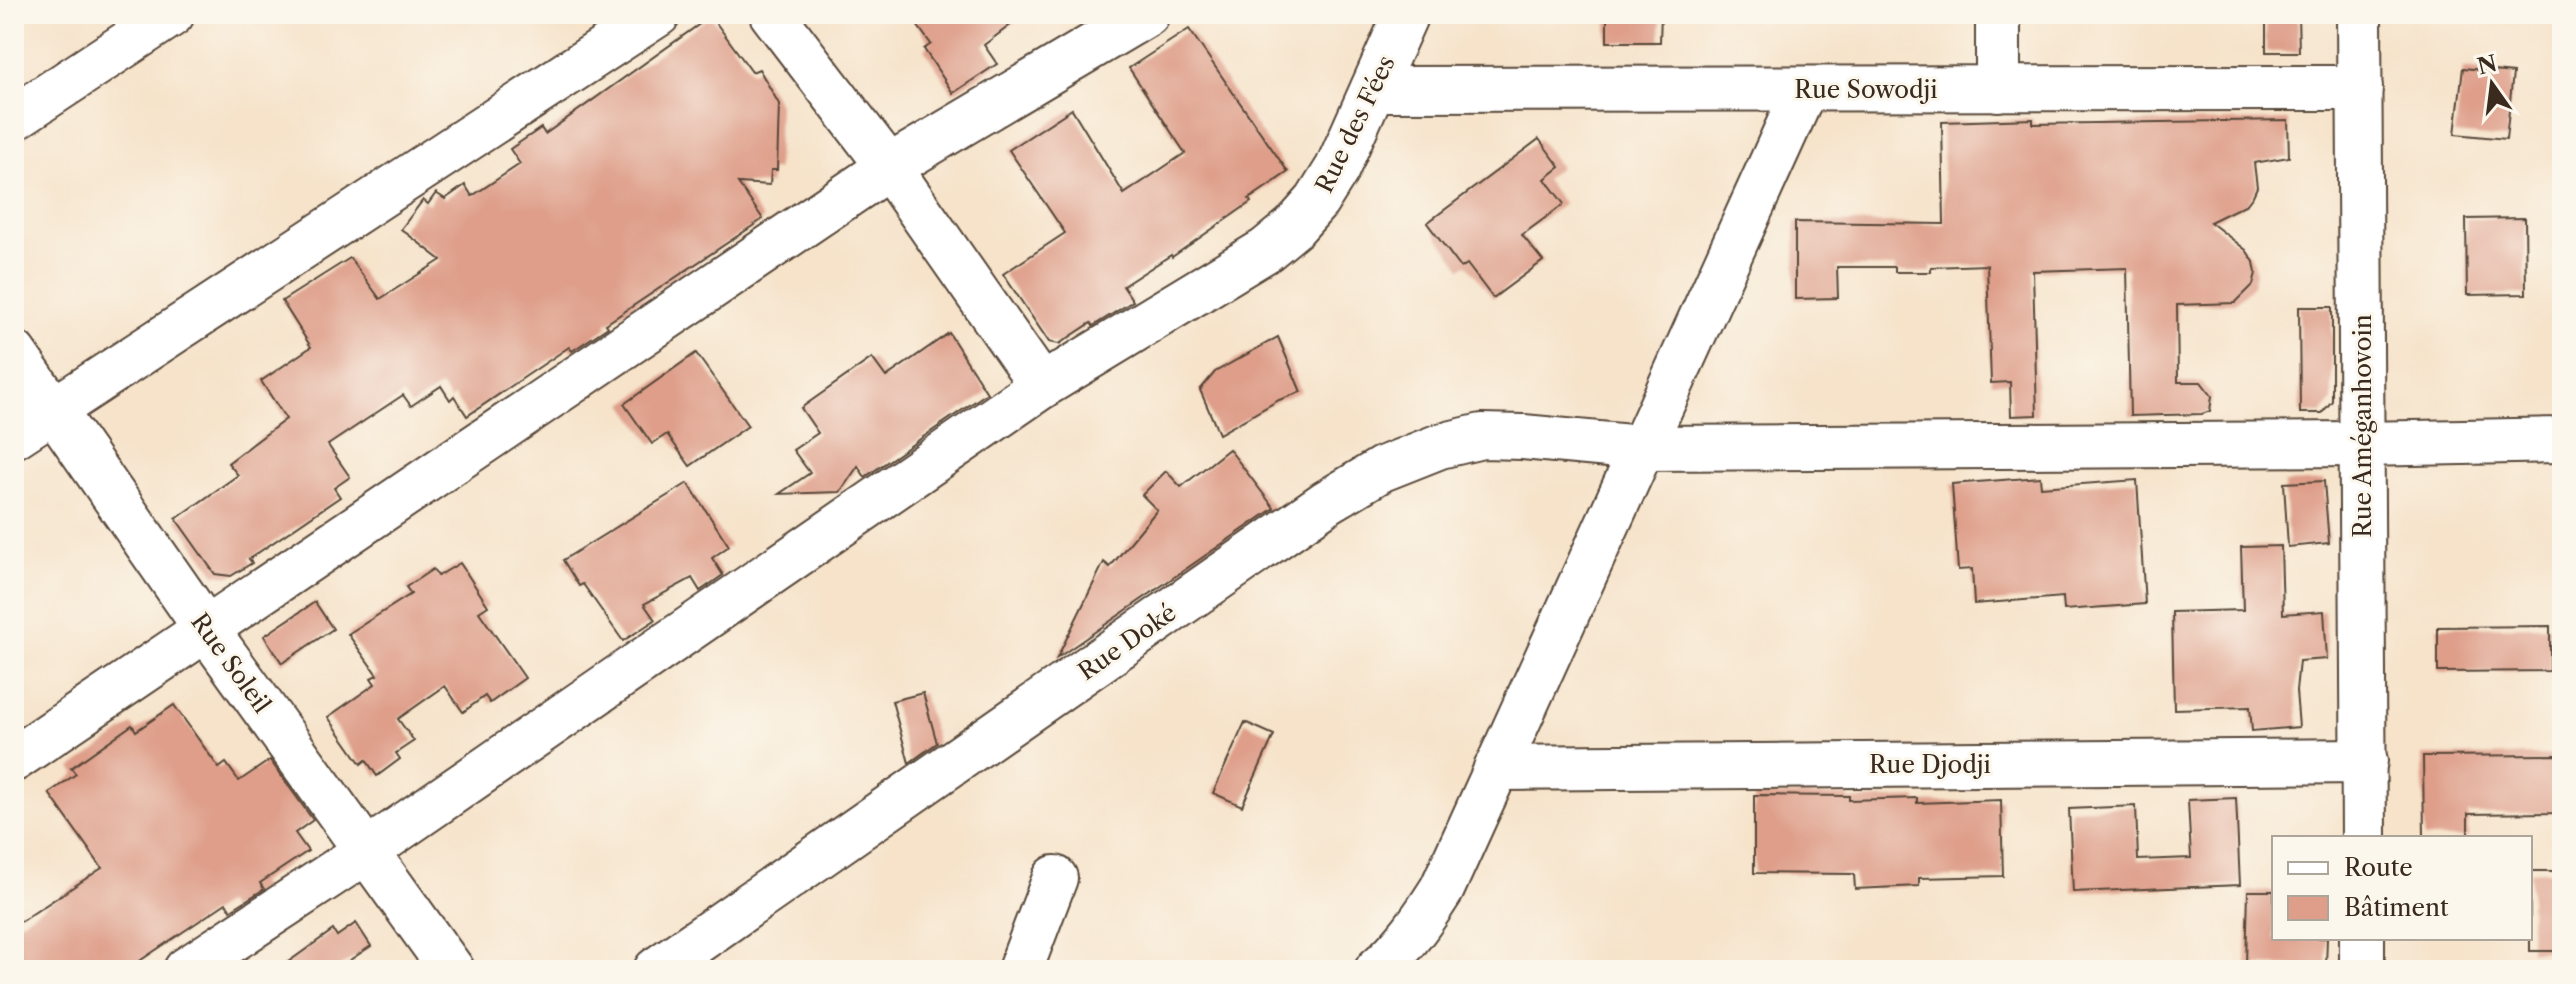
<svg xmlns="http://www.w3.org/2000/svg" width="2576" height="984" viewBox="0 0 2576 984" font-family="'Libre Caslon Text',serif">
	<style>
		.building { fill: #de9e89 }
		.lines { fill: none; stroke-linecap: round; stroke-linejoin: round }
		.minor-casing { stroke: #574638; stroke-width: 48 }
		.minor { stroke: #fff; stroke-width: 44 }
		.labels { text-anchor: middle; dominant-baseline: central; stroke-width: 6; stroke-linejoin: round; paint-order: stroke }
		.street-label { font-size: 24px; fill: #3b2a1e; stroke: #fbf7ec }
	</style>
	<rect width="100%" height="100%" fill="#fbf7ec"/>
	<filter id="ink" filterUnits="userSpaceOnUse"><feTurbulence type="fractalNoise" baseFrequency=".0125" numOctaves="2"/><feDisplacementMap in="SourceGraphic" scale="16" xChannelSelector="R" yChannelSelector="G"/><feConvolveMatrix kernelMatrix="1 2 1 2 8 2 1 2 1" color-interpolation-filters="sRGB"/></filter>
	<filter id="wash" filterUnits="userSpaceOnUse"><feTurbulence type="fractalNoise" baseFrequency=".006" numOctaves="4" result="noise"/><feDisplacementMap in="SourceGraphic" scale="32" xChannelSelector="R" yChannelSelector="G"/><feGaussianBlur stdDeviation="1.8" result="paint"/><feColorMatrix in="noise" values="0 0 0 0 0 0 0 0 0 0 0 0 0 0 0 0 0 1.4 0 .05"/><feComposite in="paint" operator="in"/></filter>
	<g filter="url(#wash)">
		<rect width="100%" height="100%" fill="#f6e3ca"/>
		<g id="blocks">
			<g class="building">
				<polygon points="909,14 1025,14 984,45 997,64 953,93 924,49 931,44"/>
				<polygon points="1607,14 1661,14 1660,42 1607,42"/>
				<polygon points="2266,14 2298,14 2299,52 2266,52"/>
				<polygon points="711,16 752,72 759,69 779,104 777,170 771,170 770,185 738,183 763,219 606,324 608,327 572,351 569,347 467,416 454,396 450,400 441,386 411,406 403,395 328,445 350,477 334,488 340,497 249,559 252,563 231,576 215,574 176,519 238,475 228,463 286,419 261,381 311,347 282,301 350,258 380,299 441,260 401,229 423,200 428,204 436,193 445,199 465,185 472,196 520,164 510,149 541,128 545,134"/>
				<polygon points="1189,29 1288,172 1249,199 1251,202 1172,257 1171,255 1123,286 1133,301 1093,326 1091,323 1059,344 1049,342 1003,274 1065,233 1009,150 1072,109 1124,194 1185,153 1129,68"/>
				<polygon points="2463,68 2513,73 2506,139 2455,134"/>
				<polygon points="2033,119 2033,124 2288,120 2289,157 2254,163 2257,187 2253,196 2247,204 2210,222 2246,250 2254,262 2256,273 2253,285 2235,303 2177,305 2178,382 2201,382 2212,396 2210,411 2202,414 2130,416 2127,268 2033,271 2037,415 2011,416 2010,382 1991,383 1987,265 1931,267 1931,272 1895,272 1895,267 1837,267 1838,298 1795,299 1795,222 1944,224 1942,122"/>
				<polygon points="1539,139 1560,167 1545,179 1564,204 1522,235 1543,261 1493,298 1467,264 1461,268 1427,223"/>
				<polygon points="2525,218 2526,294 2467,295 2466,219"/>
				<polygon points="2299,307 2332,307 2332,401 2322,413 2300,413"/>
				<polygon points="949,333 987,393 865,477 858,466 840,492 779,494 810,473 793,450 818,433 801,408 872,358 886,377"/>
				<polygon points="1278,337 1301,392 1279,400 1219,434 1200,390 1215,372"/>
				<polygon points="696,353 748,426 690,466 667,434 652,444 624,404"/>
				<polygon points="1229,449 1274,508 1057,658 1104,562 1110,567 1157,510 1142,495 1166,471 1181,487"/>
				<polygon points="2040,477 2041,487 2137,480 2145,604 2064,610 2063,597 1974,604 1972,569 1958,570 1952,484"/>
				<polygon points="2324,481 2329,543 2288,547 2284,483"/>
				<polygon points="688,483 729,546 712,558 723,575 700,591 692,578 644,604 655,620 623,641 583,584 579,586 563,560"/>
				<polygon points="2281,546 2283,614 2324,611 2327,659 2299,661 2296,691 2299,727 2252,731 2250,707 2174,709 2172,612 2243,610 2241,547"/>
				<polygon points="460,563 488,606 479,612 525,678 490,703 485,696 463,712 445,686 398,719 414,741 396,753 400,759 377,776 366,760 361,764 328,717 375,684 371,678 377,675 348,634 411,594 406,587 433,569 438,576"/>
				<polygon points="315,602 333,629 282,663 264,636"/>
				<polygon points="2550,626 2550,671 2438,672 2438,627"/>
				<polygon points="923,693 937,743 909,763 892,701"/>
				<polygon points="174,705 219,768 226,763 239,781 270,760 313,820 295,833 308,851 260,883 264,889 231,910 226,903 126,970 14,970 14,926 102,868 49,793 76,774 71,768 132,725 136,731"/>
				<polygon points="1245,722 1274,735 1242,806 1213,793"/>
				<polygon points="2562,755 2562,813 2468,814 2468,838 2424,838 2423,756"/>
				<polygon points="1754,795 1849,796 1849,800 1917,798 1917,803 2001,800 2003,876 1919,878 1919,886 1855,889 1854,874 1754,873"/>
				<polygon points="2236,798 2240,885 2073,892 2069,809 2136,806 2138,860 2191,858 2188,800"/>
				<rect x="2530" y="871" width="30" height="80"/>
				<polygon points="2248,891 2274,891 2274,938 2327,938 2326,967 2246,965"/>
				<polygon points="356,923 371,946 335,970 277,970 333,930 337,936"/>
			</g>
		</g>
	</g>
	<g filter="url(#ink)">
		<use href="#blocks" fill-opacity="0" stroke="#574638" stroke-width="2"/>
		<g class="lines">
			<defs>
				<g id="minor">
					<polyline points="772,14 889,167 1042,386"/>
					<polyline points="1998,14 1998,89"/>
					<polyline points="2359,14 2364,838"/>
					<polyline points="1373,89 2360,88"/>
					<polyline points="14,118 172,14"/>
					<polyline points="14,353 207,630 452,970"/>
					<polyline points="14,436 658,14"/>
					<polyline points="14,759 889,167 1147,14"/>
					<polyline points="1496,768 2365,761"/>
					<polyline points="186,970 367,851 1042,386 1266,250 1294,227 1317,201 1337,169 1406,14"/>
					<polyline points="656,970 1327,502 1382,469 1440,446 1482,436 1523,437 1641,448 2362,444 2562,440"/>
					<polyline points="1020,970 1055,878"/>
					<path d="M1377,970C1404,947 1423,919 1442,889L1805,89"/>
					<polyline points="2362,970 2362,938"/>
				</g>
			</defs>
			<use href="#minor" class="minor-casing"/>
			<use href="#minor" class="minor"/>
		</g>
	</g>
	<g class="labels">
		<g class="street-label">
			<text x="1866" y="89">Rue Sowodji</text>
			<text transform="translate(1355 124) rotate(-64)">Rue des Fées</text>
			<text transform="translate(2362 426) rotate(-90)">Rue Améganhovoin</text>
			<text transform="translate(1127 642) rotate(-35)">Rue Doké</text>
			<text transform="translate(231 663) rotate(54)">Rue Soleil</text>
			<text x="1930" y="764">Rue Djodji</text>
		</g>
	</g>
	<rect width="2576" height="984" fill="none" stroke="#fbf7ec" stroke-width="48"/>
	<rect x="2272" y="836" width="260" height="104" fill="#fbf7ec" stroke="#aea59a" stroke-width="2"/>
	<rect x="2288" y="862" width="40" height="12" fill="#ffffff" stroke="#aea59a" stroke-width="2"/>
	<text x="2344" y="876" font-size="24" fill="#3b2a1e">Route</text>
	<rect x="2288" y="896" width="40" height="24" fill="#de9e89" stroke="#aea59a" stroke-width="2"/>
	<text x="2344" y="916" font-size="24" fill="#3b2a1e">Bâtiment</text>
	<g transform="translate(2492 84) rotate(346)" stroke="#fbf7ec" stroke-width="6" paint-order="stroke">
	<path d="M0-6L14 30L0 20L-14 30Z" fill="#3b2a1e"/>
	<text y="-12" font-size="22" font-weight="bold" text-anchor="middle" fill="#3b2a1e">N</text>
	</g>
</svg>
